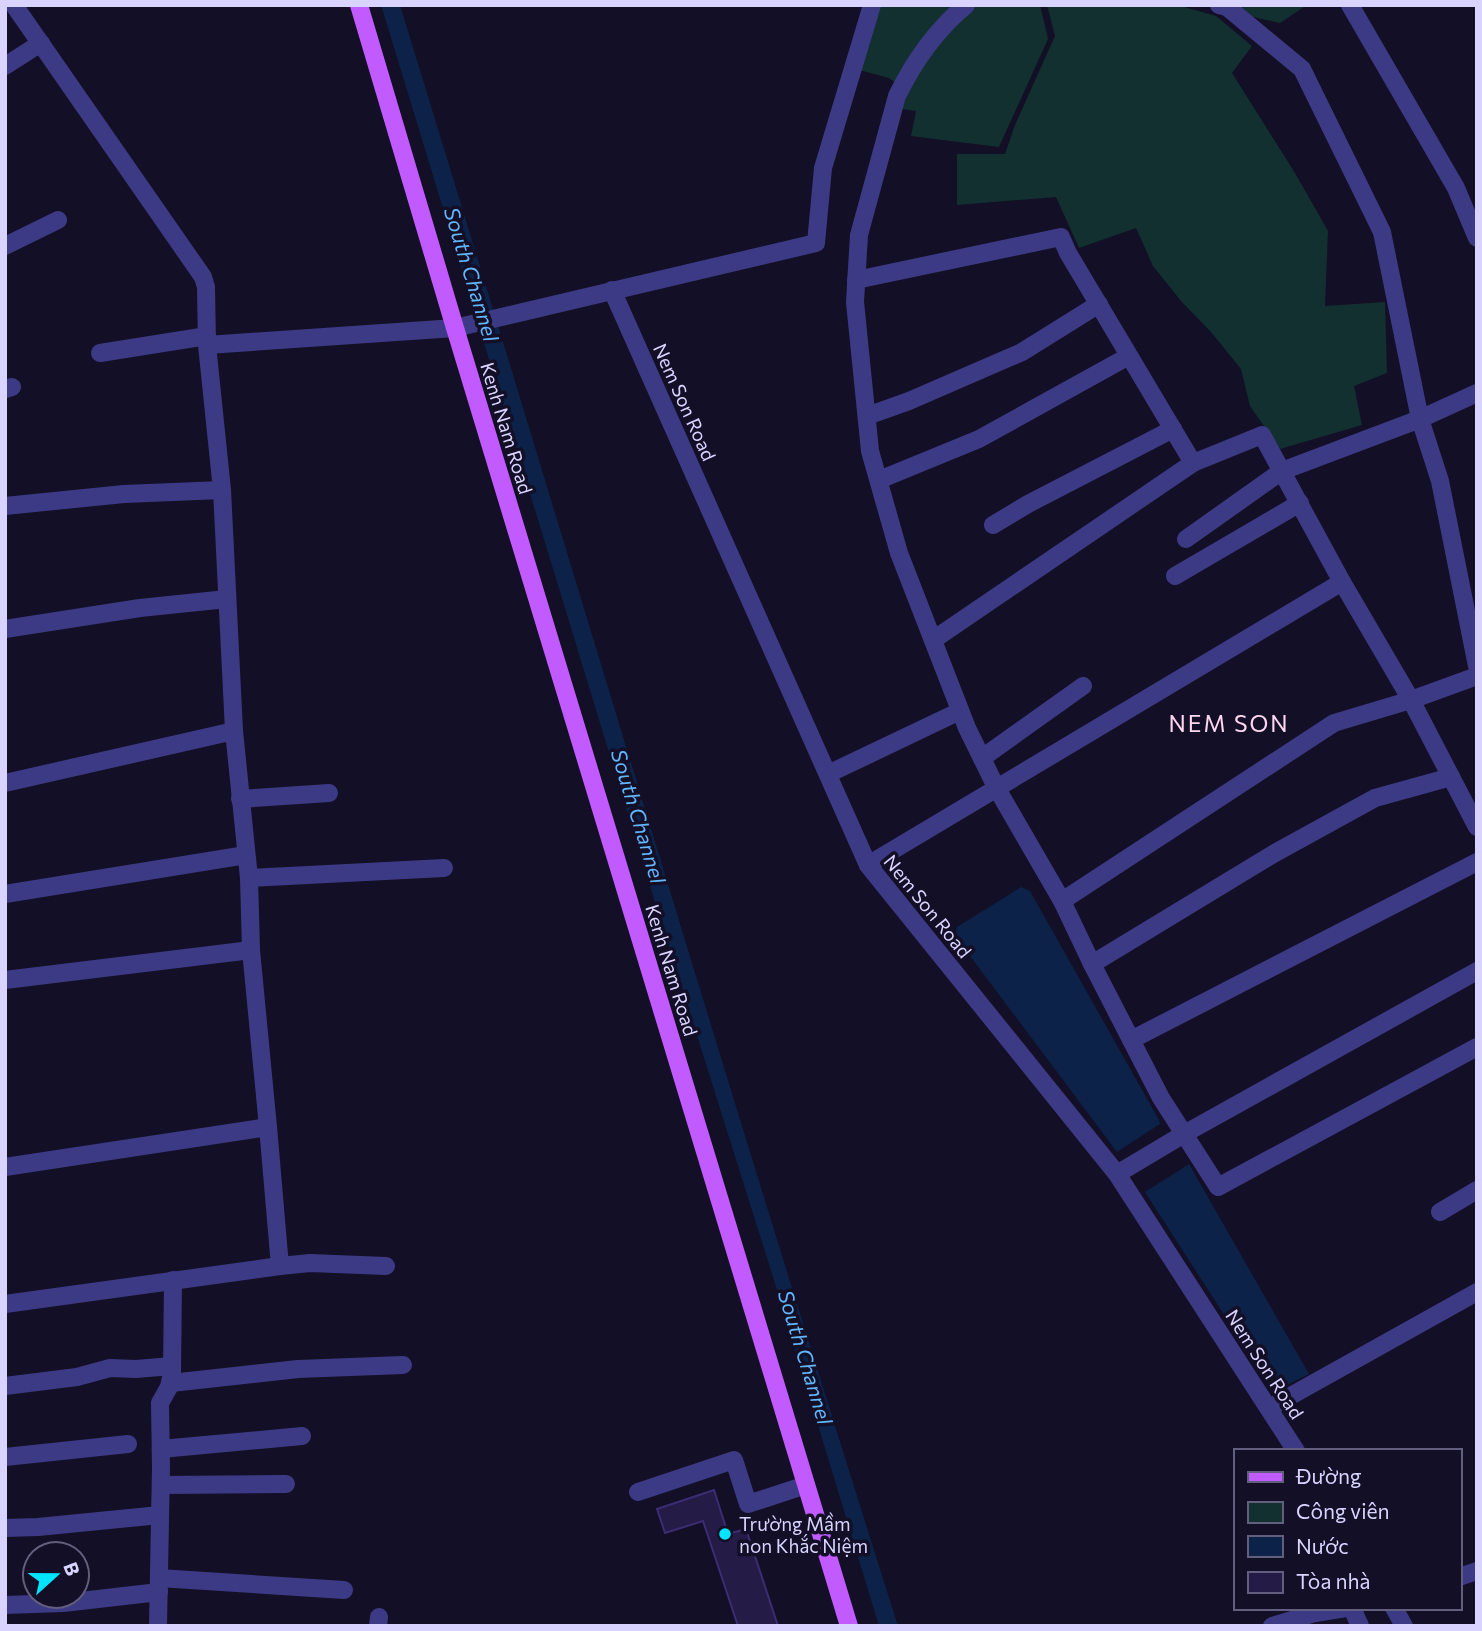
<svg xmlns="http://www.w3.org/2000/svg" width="1482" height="1631" viewBox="0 0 1482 1631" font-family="Commissioner,sans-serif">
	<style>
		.green { fill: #12302f }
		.water { fill: #0c2248 }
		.building { fill: #241b47; stroke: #3b2d73; stroke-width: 2 }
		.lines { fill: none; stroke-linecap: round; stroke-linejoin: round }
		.minor { stroke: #3d3a85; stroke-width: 18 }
		.major { stroke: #c25bff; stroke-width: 18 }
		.poi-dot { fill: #00e5ff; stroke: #130f26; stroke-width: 2.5 }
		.labels { text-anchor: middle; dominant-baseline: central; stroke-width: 7; stroke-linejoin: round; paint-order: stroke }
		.street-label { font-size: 19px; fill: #d9d4ff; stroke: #130f26 }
		.poi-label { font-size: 19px; fill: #d9d4ff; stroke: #130f26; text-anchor: start }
		.water-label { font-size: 21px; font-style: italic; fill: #62b6ff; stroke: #130f26 }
		.quarter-label { font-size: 23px; letter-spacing: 2px; fill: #ffd6f0; stroke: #130f26 }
	</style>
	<rect width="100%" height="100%" fill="#130f26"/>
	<g class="green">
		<polygon points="882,5 1040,5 1048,39 999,147 911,136 916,111 902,109 908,92 889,78 859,70 877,9"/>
		<polygon points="1047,5 1177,5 1216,16 1252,46 1232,73 1295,173 1328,231 1325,306 1385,302 1387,373 1354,386 1362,425 1280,449 1250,406 1241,369 1211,332 1181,301 1153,266 1136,228 1079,248 1056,197 957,205 957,154 1005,154 1015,125 1055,36"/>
		<polygon points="1201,5 1307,5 1280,23"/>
	</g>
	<g class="water">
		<path d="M381,5H400C566,545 727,1087 898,1626H879L773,1277L643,864Z"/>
		<polygon points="1021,887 1030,891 1159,1120 1160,1124 1117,1152 955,936 957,927"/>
		<polygon points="1189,1164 1309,1374 1276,1390 1270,1386 1145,1192"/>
	</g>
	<polygon class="building" points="714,1490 728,1534 746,1529 778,1626 738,1626 703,1521 665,1533 657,1509"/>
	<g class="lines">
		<g class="minor">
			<polyline points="14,5 203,277 206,287 207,345 222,490 234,731 249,878 251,950 268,1127 280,1266"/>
			<path d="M966,5C936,30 914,61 897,96L859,235L855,302L870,451L899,553L967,728L996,787L1062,901L1092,964L1161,1098L1218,1187L1477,1047"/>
			<polyline points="1219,5 1227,7 1302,69 1382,232 1420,419 1440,481 1477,666"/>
			<polyline points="1350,5 1456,188 1477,238"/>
			<polyline points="5,66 41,43"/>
			<polyline points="5,246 58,220"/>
			<polyline points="856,280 1061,237 1068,253 1193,463"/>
			<polyline points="612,290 868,865 1117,1174 1296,1451"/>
			<polyline points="207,345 455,328 816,243 823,168 872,5"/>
			<polyline points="100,353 207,336"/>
			<polyline points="5,389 12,387"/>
			<polyline points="867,416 909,401 1022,352 1099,304"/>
			<polyline points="879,480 979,439 1129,356"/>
			<polyline points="5,506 124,494 222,490"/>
			<polyline points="993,525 1028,504 1173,429"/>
			<polyline points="1186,539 1282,471 1420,419 1477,393"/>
			<polyline points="1175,576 1300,503"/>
			<polyline points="5,629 140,608 227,599"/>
			<polyline points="933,640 1193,463 1262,435 1342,582 1411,700 1477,827"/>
			<polyline points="982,758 1083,686"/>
			<polyline points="828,774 960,711"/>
			<polyline points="5,783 234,731"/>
			<polyline points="240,799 329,793"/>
			<polyline points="868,865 1342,582"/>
			<polyline points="249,878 444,868"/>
			<polyline points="5,894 246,855"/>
			<polyline points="1062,901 1334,723 1411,700 1477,676"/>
			<polyline points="1092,964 1275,853 1375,798 1451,777"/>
			<polyline points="5,980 251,950"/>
			<polyline points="1131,1040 1477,862"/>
			<polyline points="5,1167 268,1127"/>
			<polyline points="1117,1174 1184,1134 1477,971"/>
			<polyline points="1440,1212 1477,1190"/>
			<polyline points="5,1304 280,1266 310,1263 386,1266"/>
			<polyline points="171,1383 298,1369 403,1365"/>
			<polyline points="5,1386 77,1377 110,1368 136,1369 172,1366"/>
			<polyline points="1269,1408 1477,1292"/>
			<polyline points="161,1449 302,1436"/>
			<polyline points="5,1457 128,1444"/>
			<polyline points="161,1485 286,1484"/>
			<polyline points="638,1492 734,1460 748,1504 806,1485"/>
			<polyline points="5,1528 38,1527 160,1515"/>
			<polyline points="1459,1577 1477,1571"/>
			<polyline points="159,1578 344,1590"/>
			<polyline points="5,1605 63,1603 159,1592"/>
			<polyline points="1352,1608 1360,1626"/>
			<polyline points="1394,1608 1404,1626"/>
			<polyline points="158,1626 161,1467 160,1403 169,1387 172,1373 173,1280"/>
			<polyline points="378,1626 379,1617"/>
			<polyline points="1272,1626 1315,1613 1346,1608"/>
		</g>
		<polyline class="major" points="359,5 455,328 849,1626"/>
	</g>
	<circle class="poi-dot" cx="725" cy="1534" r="7"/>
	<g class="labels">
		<g class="street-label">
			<text transform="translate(685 402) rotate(66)">Nem Son Road</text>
			<text transform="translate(507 428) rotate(73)">Kenh Nam Road</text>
			<text transform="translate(928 906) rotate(51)">Nem Son Road</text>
			<text transform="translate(672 970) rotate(73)">Kenh Nam Road</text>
			<text transform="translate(1265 1364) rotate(57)">Nem Son Road</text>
		</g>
		<g class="poi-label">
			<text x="739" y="1523">Trường Mầm<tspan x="739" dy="22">non Khắc Niệm</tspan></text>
		</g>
		<g class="water-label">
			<text transform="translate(472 274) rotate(73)">South Channel</text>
			<text transform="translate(639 816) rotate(73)">South Channel</text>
			<text transform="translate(806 1357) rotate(73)">South Channel</text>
		</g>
		<g class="quarter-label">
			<text x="1229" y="723">NEM SON</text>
		</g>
	</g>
	<rect width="1482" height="1631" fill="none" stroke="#d9d4ff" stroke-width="14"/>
	<rect x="1234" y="1449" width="228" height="161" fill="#130f26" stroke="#625e7d" stroke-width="2"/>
	<rect x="1248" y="1472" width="35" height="10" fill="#c25bff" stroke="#625e7d" stroke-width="2"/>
	<text x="1296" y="1484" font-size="21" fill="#d9d4ff">Đường</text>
	<rect x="1248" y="1502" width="35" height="21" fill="#12302f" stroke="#625e7d" stroke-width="2"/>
	<text x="1296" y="1519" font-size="21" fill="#d9d4ff">Công viên</text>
	<rect x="1248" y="1536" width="35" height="21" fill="#0c2248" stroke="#625e7d" stroke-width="2"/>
	<text x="1296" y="1554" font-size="21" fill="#d9d4ff">Nước</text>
	<rect x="1248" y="1572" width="35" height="21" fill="#241b47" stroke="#625e7d" stroke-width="2"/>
	<text x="1296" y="1589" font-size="21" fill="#d9d4ff">Tòa nhà</text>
	<g transform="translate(56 1575) rotate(69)"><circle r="33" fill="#130f26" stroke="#625e7d" stroke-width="2"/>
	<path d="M0-5L12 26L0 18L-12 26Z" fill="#00e5ff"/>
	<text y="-10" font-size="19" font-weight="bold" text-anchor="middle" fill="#d9d4ff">B</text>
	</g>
</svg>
